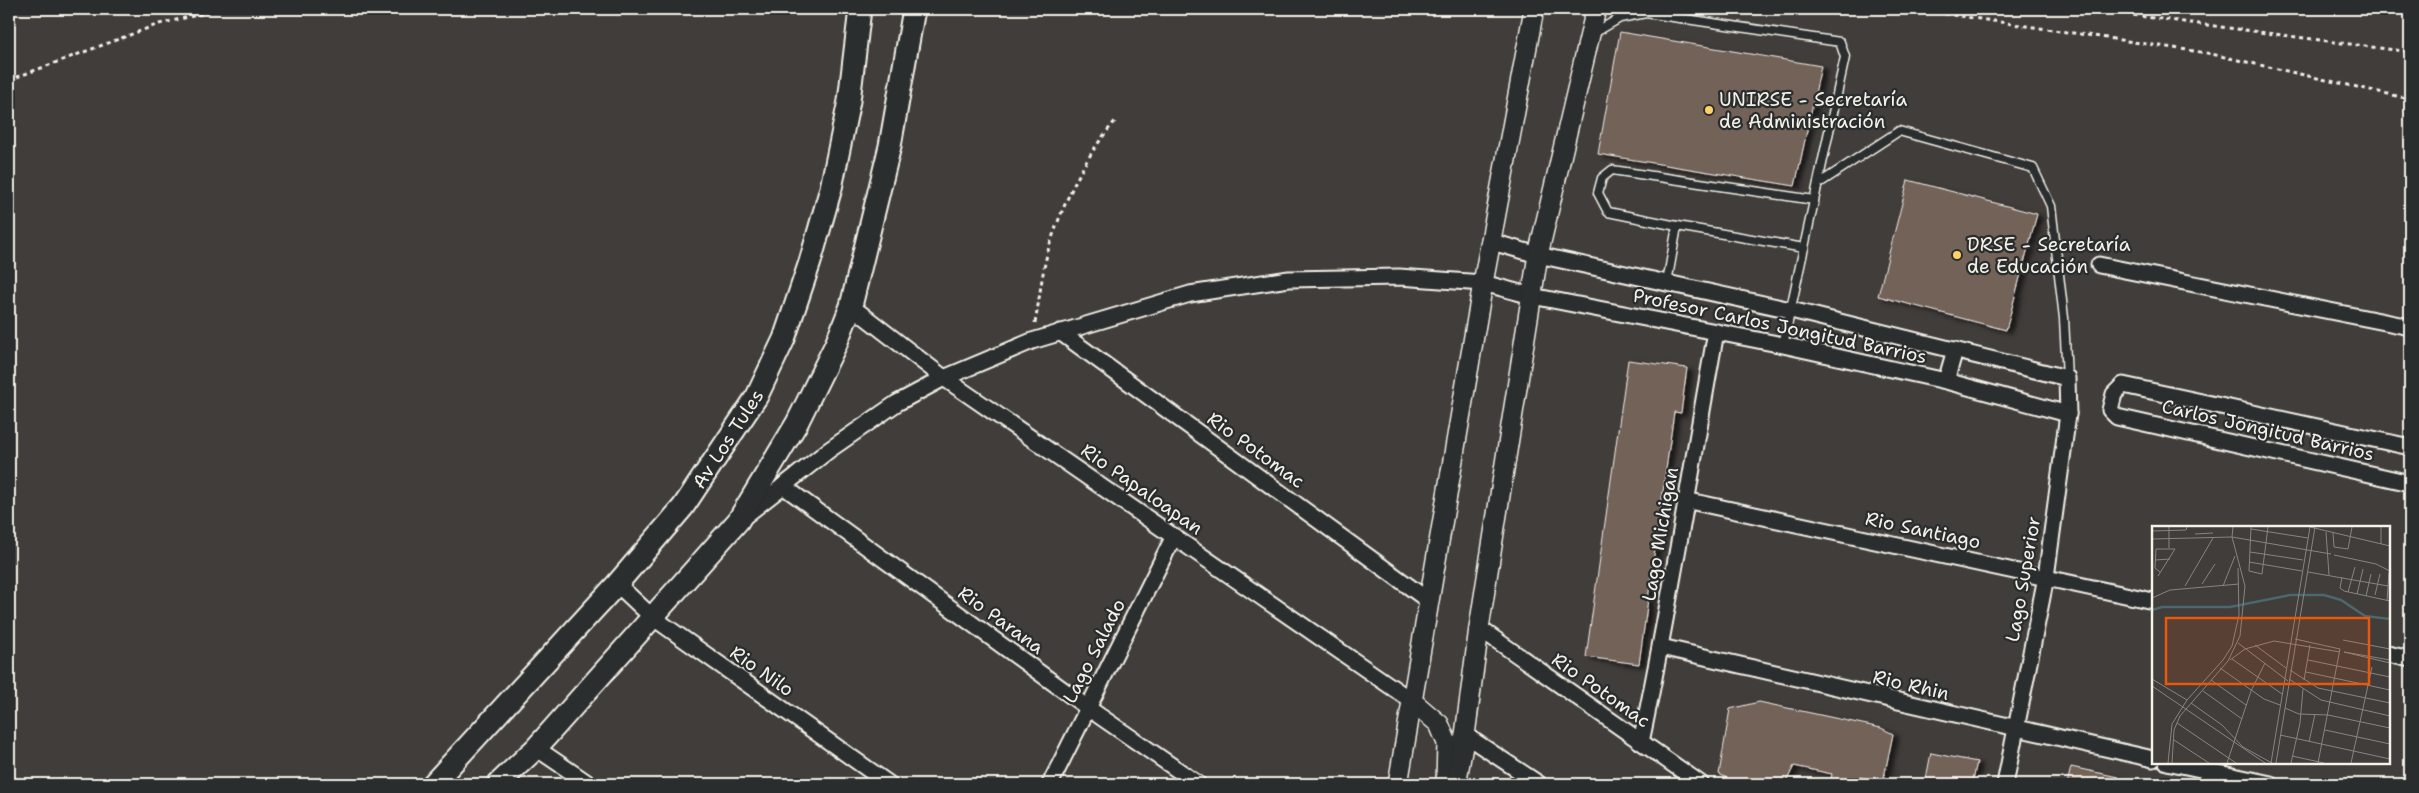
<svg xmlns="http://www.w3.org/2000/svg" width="2419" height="793" viewBox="0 0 2419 793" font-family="'Shantell Sans',sans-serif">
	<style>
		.building { fill: #726259; stroke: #f4f1e8; filter: url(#shadow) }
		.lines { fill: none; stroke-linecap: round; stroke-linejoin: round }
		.service-casing { stroke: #f4f1e8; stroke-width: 11 }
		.minor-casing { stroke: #f4f1e8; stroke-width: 19 }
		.tertiary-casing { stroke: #f4f1e8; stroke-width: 22 }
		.secondary-casing { stroke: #f4f1e8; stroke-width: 25 }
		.path { stroke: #f4f1e8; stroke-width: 3; stroke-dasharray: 4 4; stroke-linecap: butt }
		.service { stroke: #2a2d2e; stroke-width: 8 }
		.minor { stroke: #2a2d2e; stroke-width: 15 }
		.tertiary { stroke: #2a2d2e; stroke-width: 19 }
		.secondary { stroke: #2a2d2e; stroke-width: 21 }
		.poi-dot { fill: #ffd166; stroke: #2a2d2e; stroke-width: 2 }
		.labels { text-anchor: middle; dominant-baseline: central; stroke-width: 4.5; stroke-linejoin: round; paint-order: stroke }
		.poi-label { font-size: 19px; fill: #f4f1e8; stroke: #2a2d2e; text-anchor: start }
		.street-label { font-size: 19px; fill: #f4f1e8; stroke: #2a2d2e }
		.inset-river { fill: none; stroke: #4b686e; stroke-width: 2.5 }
		.inset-road { fill: none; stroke: #888580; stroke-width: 1 }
		.view { fill: #e8590c; fill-opacity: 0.15; stroke: #e8590c; stroke-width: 2.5 }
		.inset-edge { fill: none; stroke: #f4f1e8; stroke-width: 2.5 }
	</style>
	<defs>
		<filter id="shadow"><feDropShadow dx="5.5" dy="3" stdDeviation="2.5" flood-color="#0009"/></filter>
	</defs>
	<rect width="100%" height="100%" fill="#403d3b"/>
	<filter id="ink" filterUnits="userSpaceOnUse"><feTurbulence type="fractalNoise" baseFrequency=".02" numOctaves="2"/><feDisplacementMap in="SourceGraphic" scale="10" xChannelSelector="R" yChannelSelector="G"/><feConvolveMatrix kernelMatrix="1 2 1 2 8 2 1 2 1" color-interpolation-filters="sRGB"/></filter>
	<g filter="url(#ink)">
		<g class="building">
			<polygon points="1620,32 1821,66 1795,186 1598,154"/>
			<polygon points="1908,180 2037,214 2006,330 1878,296"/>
			<polygon points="1628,360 1687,368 1681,413 1674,412 1639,664 1586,657"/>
			<polygon points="1759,702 1881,728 1893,734 1883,782 1860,777 1858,784 1830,784 1832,774 1794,766 1785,784 1739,784 1719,774 1730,709"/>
			<polygon points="1931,753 1977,762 1972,784 1925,784"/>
			<polygon points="2071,767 2118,777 2118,784 2067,784"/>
		</g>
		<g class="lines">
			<defs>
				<g id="service">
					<polyline points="1594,33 1620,18 1646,13 1840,42 1845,57 1783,345"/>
					<polyline points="1818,184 1899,131 2033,168 2051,206 2064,318 2067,378"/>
					<polyline points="1677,226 1804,248"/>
					<polyline points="1667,283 1677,226 1608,212 1598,193 1602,178 1612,170 1814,200"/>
				</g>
				<g id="minor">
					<polyline points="1492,242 1538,255 1791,310 2067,378 2068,414 2046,577 2005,784"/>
					<polyline points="2099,265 2410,327"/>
					<polyline points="851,306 944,378 1412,701"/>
					<polyline points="1060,332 1429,601"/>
					<polyline points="1946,381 1955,350"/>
					<polyline points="2410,447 2123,385 2114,394 2110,410 2117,417 2410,483"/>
					<polyline points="783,486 1088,708 1198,784"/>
					<polyline points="1685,500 2153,601"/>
					<polyline points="746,515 829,450 897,403 944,378 1032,341 1190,294 1289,279 1399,277 1483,283 1532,296 1783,345 1946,381 2068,414"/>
					<polyline points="617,584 651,616 889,784"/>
					<polyline points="1479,628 1701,784"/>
					<polyline points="1661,647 2153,759"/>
					<polyline points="2388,654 2410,659"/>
					<polyline points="1465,735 1539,784"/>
					<path d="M1641,742C1670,606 1691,469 1716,332"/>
					<polyline points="536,748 589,784"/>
					<polyline points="2167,762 2271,784"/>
					<polyline points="1050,784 1174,536"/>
				</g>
				<g id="tertiary">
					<polyline points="1412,701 1439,724 1447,743 1446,783"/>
					<polyline points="1398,784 1483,283 1534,9"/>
					<polyline points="1456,784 1465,735 1479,628 1538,255 1596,9"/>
				</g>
				<g id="secondary">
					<polyline points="433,784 617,584 683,507 757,396 784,339 810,262 831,188 849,101 860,9"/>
					<polyline points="498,784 536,748 738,521 797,423 836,344 851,306 890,146 914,9"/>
				</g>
			</defs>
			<use href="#service" class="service-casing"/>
			<use href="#minor" class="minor-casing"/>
			<use href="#tertiary" class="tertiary-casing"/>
			<use href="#secondary" class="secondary-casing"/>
			<g class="path">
				<polyline points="1913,9 2207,53 2410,99"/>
				<polyline points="2086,9 2410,52"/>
				<polyline points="9,80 159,24 223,9"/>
				<path d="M1035,323C1040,297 1042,269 1050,244C1065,199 1086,154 1117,119"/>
			</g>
			<use href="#service" class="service"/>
			<use href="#minor" class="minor"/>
			<use href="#tertiary" class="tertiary"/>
			<use href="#secondary" class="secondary"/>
		</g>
	</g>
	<g class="poi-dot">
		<circle cx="1709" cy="110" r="5"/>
		<circle cx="1957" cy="255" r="5"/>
	</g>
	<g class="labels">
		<g class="poi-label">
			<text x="1719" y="99">UNIRSE - Secretaría<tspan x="1719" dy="22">de Administración</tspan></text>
			<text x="1967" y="244">DRSE - Secretaría<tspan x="1967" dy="22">de Educación</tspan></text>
		</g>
		<g class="street-label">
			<text transform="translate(1780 326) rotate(12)">Profesor Carlos Jongitud Barrios</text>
			<text transform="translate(2268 430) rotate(13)">Carlos Jongitud Barrios</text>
			<text transform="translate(728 439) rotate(-57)">Av Los Tules</text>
			<text transform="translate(1256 450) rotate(36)">Rio Potomac</text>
			<text transform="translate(1142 489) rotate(35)">Rio Papaloapan</text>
			<text transform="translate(1923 530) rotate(12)">Rio Santiago</text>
			<text transform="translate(1660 534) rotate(-80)">Lago Michigan</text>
			<text transform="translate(2023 579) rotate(-80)">Lago Superior</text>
			<text transform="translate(1001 620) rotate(36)">Rio Parana</text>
			<text transform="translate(1094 651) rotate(-63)">Lago Salado</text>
			<text transform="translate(762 671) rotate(35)">Rio Nilo</text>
			<text transform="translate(1911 685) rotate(13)">Rio Rhin</text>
			<text transform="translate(1601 690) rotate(35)">Rio Potomac</text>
		</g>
	</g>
	<g transform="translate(2152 526)">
		<rect width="238" height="238" fill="#403d3b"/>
		<path class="inset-river" d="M0,84L10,81H78L138,69H172L189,74L213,90L238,93"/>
		<path class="inset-road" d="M17,1V22M99,1L97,45L110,48L116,1M158,1L238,20M99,3L156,12M0,5L34,4L35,1M174,6L177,49M181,7L182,21L196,23L200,1M43,8L61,7M0,13L80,11L179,28M229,18V1M98,26L151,34M182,29L224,38L238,45M3,34L18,33M97,36L150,45M156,46L236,60M6,50L23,23H4L3,42L8,46M190,51L188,62L192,65L238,75M50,58L63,38M33,60L61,12M71,60L83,30M196,66L203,41M205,68L211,43M223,69L228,48M214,70L219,48M0,72L18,64L87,58M235,75L237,46M143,113L188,123L166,237M191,114L238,123M86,117L136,155M103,119L134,142M80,133L130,168M78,134L93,123L122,115L188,126M156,134L238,151M238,134L192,126L238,137M68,142L112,173L128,179M138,144L166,162L238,177M154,146L238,164M0,153L35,174M137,153L169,174L238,190M59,154L94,179M152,154L158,119M0,160L113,237M51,165L90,193M39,177L70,199L91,221L120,237M133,182L147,188L176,189L238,202M25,197L84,237M173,204L238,218M128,209L238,233M22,214L57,237M157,216L163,188M140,230L172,237M16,237L20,198L35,174L71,134L80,120L87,89L86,42M20,237L22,204L28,190L76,135L88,110L93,60L80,11L81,1M75,237L99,165L113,137M119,237L158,1M124,237L163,1M139,237L148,197L151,163M199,237L220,141"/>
		<path class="view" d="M14,92H217V158H14Z"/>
		<rect width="238" height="238" class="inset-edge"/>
	</g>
	<rect width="2419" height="793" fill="none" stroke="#2a2d2e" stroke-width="30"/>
	<rect x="15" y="15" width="2389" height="763" fill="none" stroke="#f4f1e8" stroke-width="2" filter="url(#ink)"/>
</svg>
